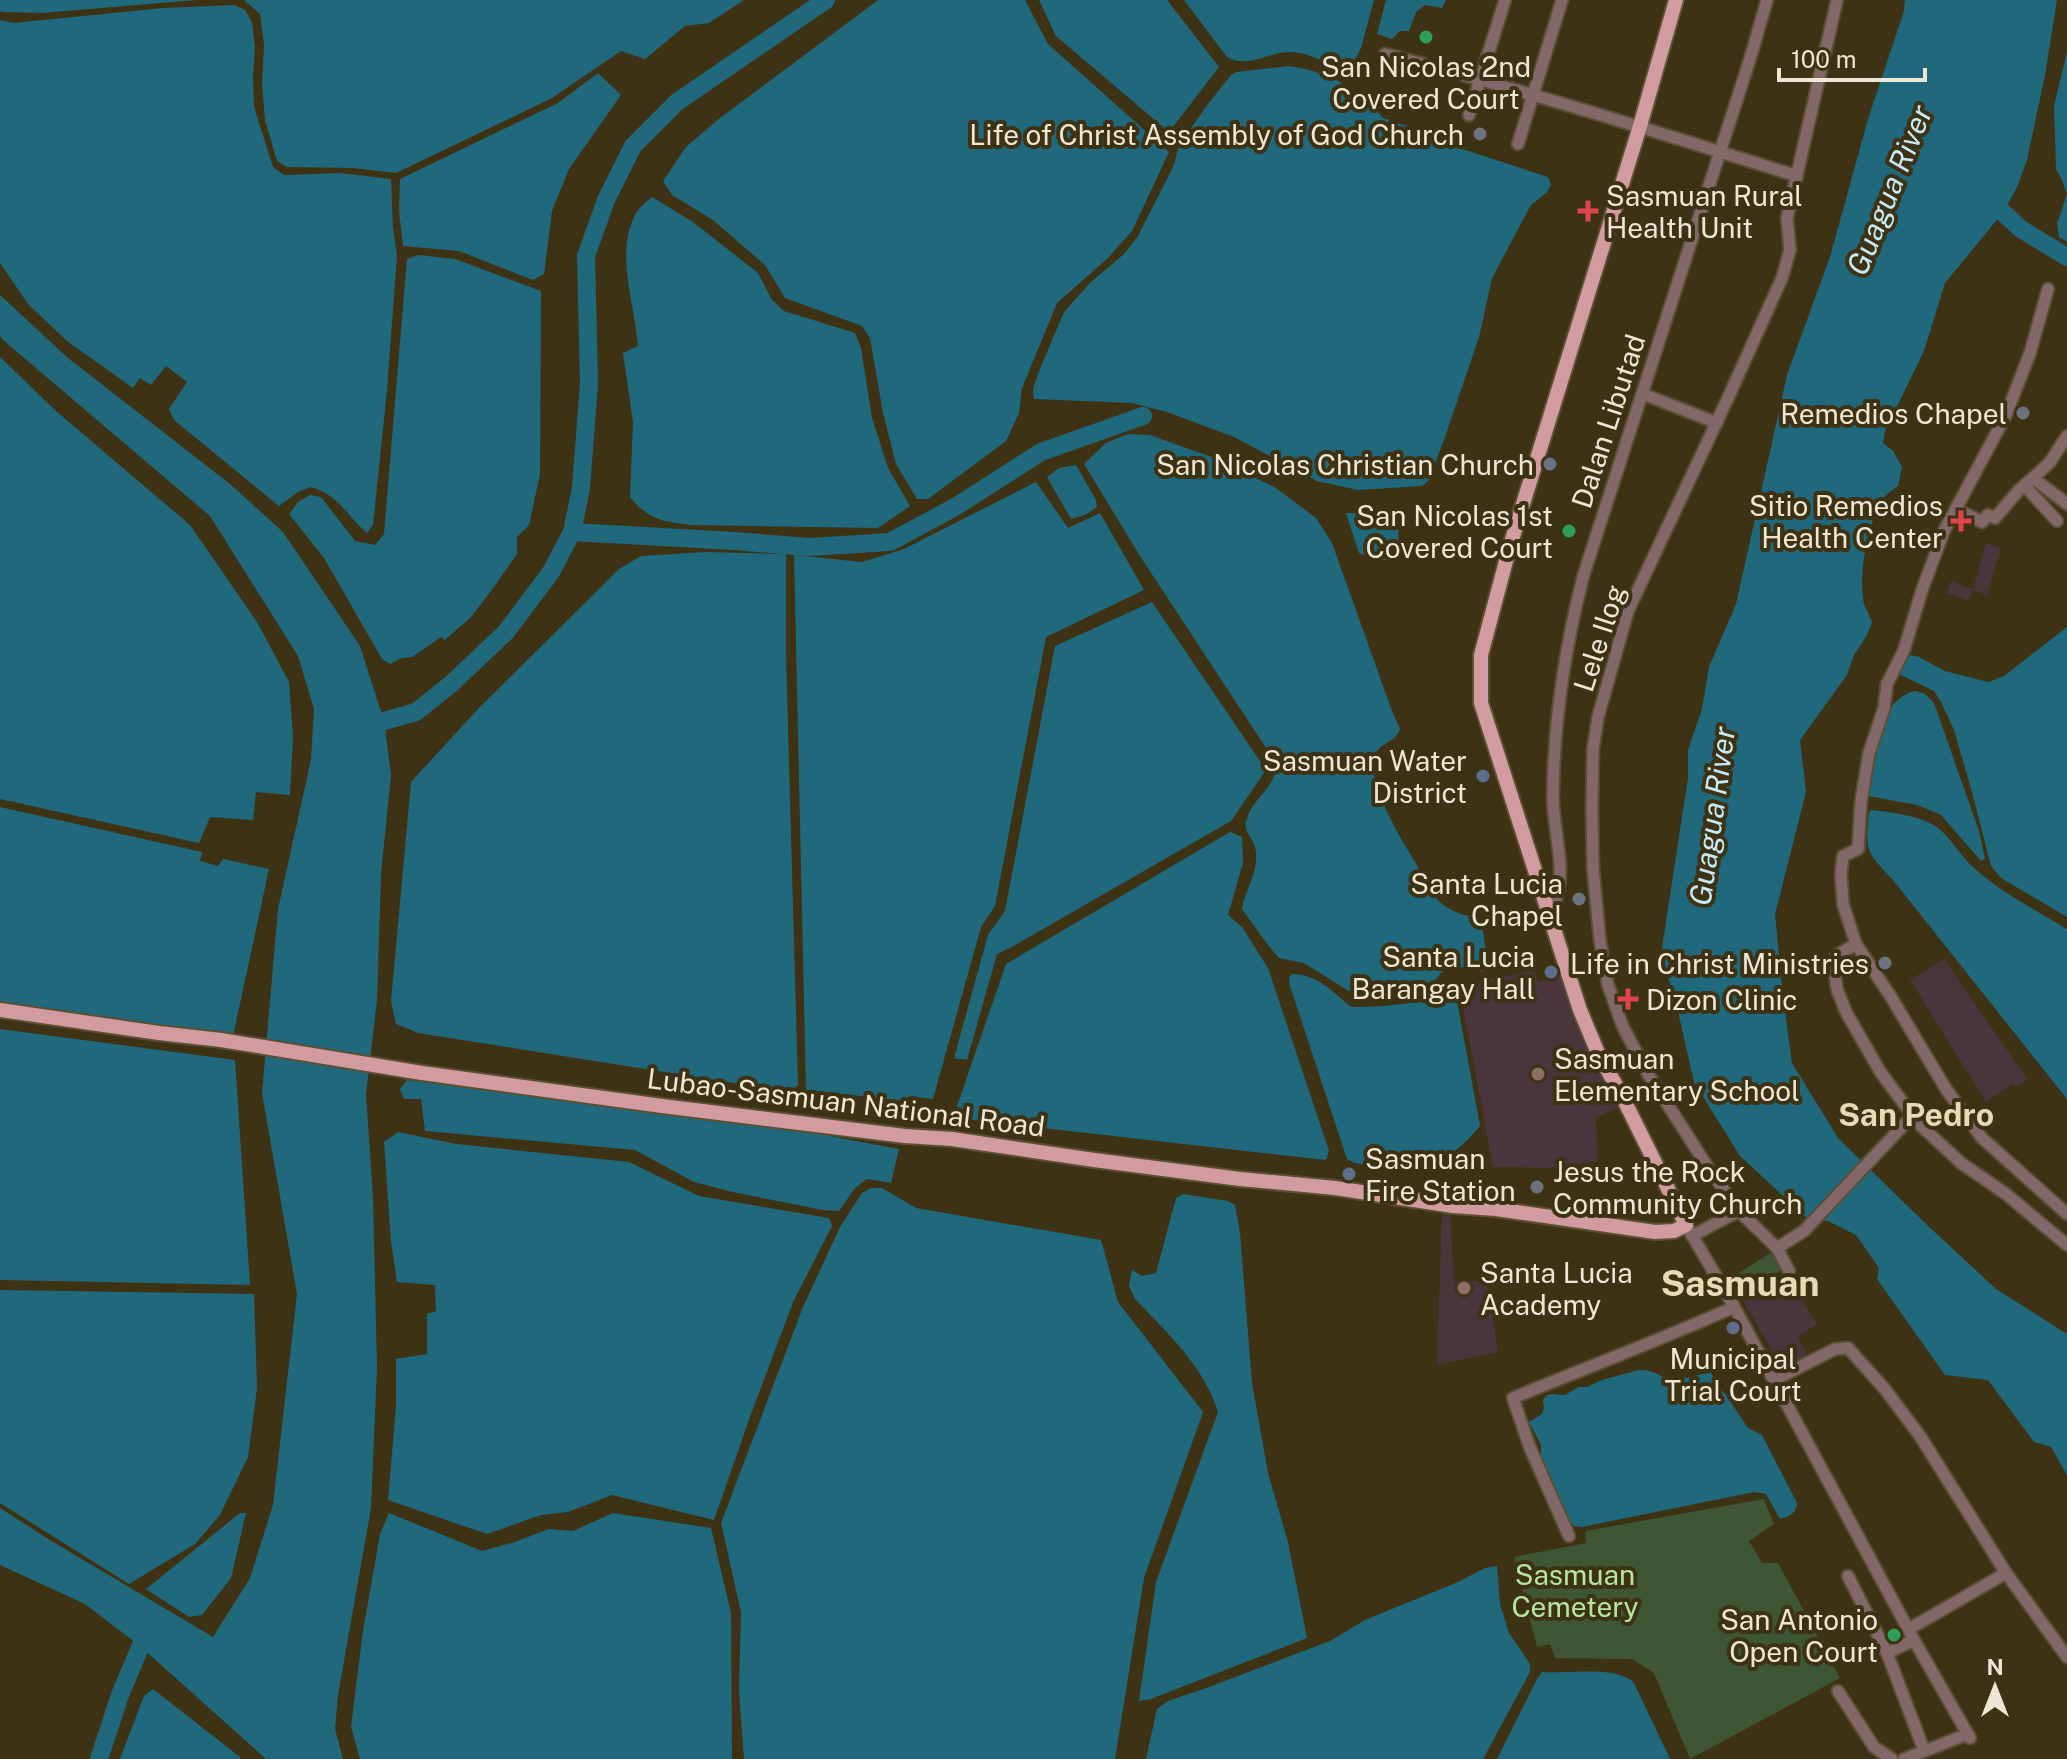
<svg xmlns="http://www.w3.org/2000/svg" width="2067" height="1759" viewBox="0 0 2067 1759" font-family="'Public Sans',sans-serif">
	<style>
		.education { fill: #49353b }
		.green { fill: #3e5633 }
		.water { fill: #20697c }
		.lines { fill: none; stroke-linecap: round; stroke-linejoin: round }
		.river { stroke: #20697c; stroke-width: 18 }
		.minor-casing { stroke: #5a4f33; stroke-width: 15 }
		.major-casing { stroke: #5a4f33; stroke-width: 18 }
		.minor { stroke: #83686a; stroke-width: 11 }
		.major { stroke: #d19b9f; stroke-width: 14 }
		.leisure-dot { fill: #2e9e5b; stroke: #3e3214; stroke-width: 3 }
		.worship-dot { fill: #6b7280; stroke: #3e3214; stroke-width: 3 }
		.health-dot { fill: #e0444e; stroke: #3e3214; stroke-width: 3 }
		.service-dot { fill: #5c6f8a; stroke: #3e3214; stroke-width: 3 }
		.education-dot { fill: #8d6e63; stroke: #3e3214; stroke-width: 3 }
		.labels { text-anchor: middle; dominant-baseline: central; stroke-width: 8; stroke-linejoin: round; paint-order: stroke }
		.poi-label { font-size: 28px; fill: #eee7d5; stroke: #3e3214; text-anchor: end }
		.street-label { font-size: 28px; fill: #eee7d5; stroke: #3e3214 }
		.park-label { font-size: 28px; fill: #b5e6a0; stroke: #3e3214 }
		.water-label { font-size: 30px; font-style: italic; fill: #c5ebf7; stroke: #3e3214 }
		.quarter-label { font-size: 32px; font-weight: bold; fill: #e8dab7; stroke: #3e3214 }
		.district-label { font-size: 36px; font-weight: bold; fill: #e8dab7; stroke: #3e3214 }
	</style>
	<rect width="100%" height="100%" fill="#3e3214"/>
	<g class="education">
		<polygon points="1986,543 2001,548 1987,595 1973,590 1968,601 1947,593 1951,581 1973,589"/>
		<polygon points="1944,959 2027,1079 2016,1088 2012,1084 1986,1102 1910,980"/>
		<polygon points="1534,970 1538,982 1562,975 1583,1040 1617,1108 1596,1118 1598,1161 1559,1168 1493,1167 1459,986"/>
		<polygon points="1442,1210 1450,1210 1454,1281 1481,1281 1488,1284 1498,1352 1437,1365"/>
		<polygon points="1787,1276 1817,1324 1798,1337 1809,1358 1784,1372 1744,1302"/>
	</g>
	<g class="green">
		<polygon points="1772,1252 1783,1269 1741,1295 1731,1278"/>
		<polygon points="1764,1499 1774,1524 1749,1541 1762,1563 1778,1563 1840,1678 1690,1759 1654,1673 1632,1659 1555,1658 1550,1644 1537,1647 1514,1557 1586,1543 1585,1531"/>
	</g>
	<g class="water">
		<polygon points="0,0 197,0 42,13 3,12 0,11"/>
		<polygon points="244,0 744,0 709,23 685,26 645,59 621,51 552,98 396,173 353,168 287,167 277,161 265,120 262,84 264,45 260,14"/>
		<polygon points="878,0 1025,0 1048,44 1169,152 1132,231 1108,258 1057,303 1022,388 1019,413 1006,441 928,499 917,499 896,464 883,413 870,338 862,326 785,298 765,265 713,220 672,195 663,181 686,147 720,118"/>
		<polygon points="1039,0 1167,0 1219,67 1169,132 1056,36"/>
		<path d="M1184,0H1374L1361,48L1353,64C1328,69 1313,52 1290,52C1269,52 1247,69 1227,57Z"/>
		<polygon points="1386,0 1446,0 1442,8 1425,5 1416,12 1409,31 1400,31 1392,39 1377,34"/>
		<path d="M1905,0H2057L2045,75L2027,160L2017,187L2004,211L1945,283L1924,351L1885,431L1883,443L1893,451L1902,467L1898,486C1893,490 1887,493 1884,498C1867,520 1858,578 1864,604C1866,610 1870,616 1872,622L1867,635L1854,655L1847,675L1800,740L1806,792L1775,914L1783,996L1792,1063L1838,1138L1926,1224L1996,1289L2067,1334V1475L2051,1447L2034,1442L1988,1380L1945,1375L1877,1279L1879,1268L1856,1235L1828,1221L1807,1218L1740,1156L1694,1082L1677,1007L1661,954L1688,778V750L1702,709L1709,667L1736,604L1787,375L1830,257L1868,119L1904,11Z"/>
		<path d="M235,5L245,10L252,22L255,48L253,76L254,107L273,167L284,175L340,173L391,179L393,227L397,255L387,390L373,525L367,533C346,515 339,495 311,487L298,492L279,506L174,420L169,409L187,382L166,366L151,385L140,378L133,388L67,341L28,304L0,263V20L13,23L163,8Z"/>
		<polygon points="2067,52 2067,242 2059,237 2057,224 2067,194 2062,180 2056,169 2054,106"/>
		<path d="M1289,66C1303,68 1335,75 1344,86C1346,89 1348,94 1349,98L1375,109L1383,118L1407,126L1408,133L1411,134L1430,136L1459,148L1548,177L1551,185L1546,193L1531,205L1492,278L1479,337L1445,437L1429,480L1422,486L1358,490L1317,481L1234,437L1170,413L1132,403L1034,399L1033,389L1039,371L1064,312L1091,282L1124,254L1138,236L1174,165L1179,145L1208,104L1231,75L1236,72Z"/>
		<polygon points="598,73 621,95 569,169 552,211 544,274 533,280 459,251 403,246 399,211 400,179 558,103"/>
		<path d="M652,197L693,222L758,273L772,300L784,311L855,333L861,348L872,418L888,468L910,506L878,528L692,525C664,522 648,520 630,497L633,422L623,353L638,346C635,305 615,254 635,215C638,208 646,202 652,197Z"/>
		<polygon points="418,255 455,259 541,291 540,474 529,525 517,537 517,554 491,591 471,617 445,640 441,637 412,657 402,658 390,664 382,659 324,558 289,514 298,502 310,495 321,497 355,541 375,545 384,534 407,259"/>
		<polygon points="0,295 68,358 230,484 283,532 360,646 384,721 391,775 381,874 377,1000 366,1094 373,1198 377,1367 371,1508 338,1695 335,1729 343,1759 266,1759 140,1646 85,1604 0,1565 0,1508 53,1542 213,1637 250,1578 273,1505 297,1294 262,1093 278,909 311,760 314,709 298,656 210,516 3,340 0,336"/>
		<polygon points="0,357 56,411 190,525 257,622 289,682 293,737 290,795 256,792 253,820 210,817 199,843 0,799"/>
		<path d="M1128,434L1150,435L1217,459L1276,488L1316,518L1332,543L1392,711L1400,729C1396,742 1381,742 1375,754C1363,780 1408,851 1422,873C1427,882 1431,893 1438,900C1448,911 1463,915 1477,918L1483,930L1488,966L1481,972L1466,967L1444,969L1435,980L1422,985L1360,994L1347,990L1304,963L1279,958L1268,945L1242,909C1245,889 1261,868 1255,847C1252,836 1242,831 1247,818C1254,796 1276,789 1276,763L1140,556L1084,464L1106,443Z"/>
		<polygon points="1076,465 1096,500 1097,507 1085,515 1071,519 1047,477 1059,468"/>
		<polygon points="1036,482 1068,528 1100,513 1144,590 1046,637 995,906 981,927 933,1099 909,1096 906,1101 806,1090 794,555 862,562 904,549"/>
		<path d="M1346,513H1379L1396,518C1400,535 1400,546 1390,560H1375L1359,553Z"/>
		<polygon points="705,552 786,554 786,656 798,1085 791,1092 418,1033 396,1024 391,1001 411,782 478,709 619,569 641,556"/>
		<polygon points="1152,602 1266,770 1231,821 1010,948 997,954 967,1060 954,1058 988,935 1005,911 1055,646"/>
		<polygon points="2067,627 2067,917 2001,878 1991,866 1972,792 1954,730 1941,702 1934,691 1899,674 1907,654 1919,657 1945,671 1988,682 2004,676"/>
		<path d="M1915,691L1925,694L1934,703L1979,831L1985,859L1981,861L1941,815L1917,805L1868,796L1866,788C1873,759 1879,698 1915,691Z"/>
		<polygon points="0,807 202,852 200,861 218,866 223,859 269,869 233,1036 0,1002"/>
		<path d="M1871,810C1890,812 1915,815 1932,824C1947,831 1960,856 1974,868C2002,893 2035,910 2067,929V1099L1893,880C1866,851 1865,852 1869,813Z"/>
		<polygon points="1230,832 1242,837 1243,863 1228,915 1242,927 1268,968 1329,1151 1326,1160 964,1119 957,1106 1006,964"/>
		<path d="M1292,974C1317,974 1333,992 1351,1007C1386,1007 1424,1004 1455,990L1480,1126C1463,1146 1447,1160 1422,1169L1395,1154H1377L1371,1166L1355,1163L1347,1159L1290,986L1289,977Z"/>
		<polygon points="0,1029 235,1060 250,1285 0,1280"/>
		<polygon points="407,1080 814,1133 899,1149 891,1183 867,1179 855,1188 839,1211 823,1210 737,1193 694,1182 635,1150 425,1131 421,1099 404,1099 400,1089"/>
		<polygon points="398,1132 456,1144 629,1162 699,1196 829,1218 832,1226 793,1302 751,1414 714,1520 612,1495 568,1512 541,1515 487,1534 388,1500 396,1406 396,1359 427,1354 427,1314 436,1311 435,1285 397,1282 391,1241 384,1142"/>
		<polygon points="871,1188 882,1188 916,1208 1101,1240 1118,1302 1203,1412 1144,1578 1115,1759 744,1759 739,1690 741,1612 721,1523 803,1307 840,1227 862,1193"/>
		<path d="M1183,1194L1228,1201L1235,1205L1240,1233L1252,1383L1268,1473L1288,1542L1307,1638L1151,1699L1139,1701L1156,1582L1218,1412C1204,1366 1167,1333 1135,1299L1129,1286L1132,1270L1142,1276L1156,1273L1176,1198Z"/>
		<polygon points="0,1290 254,1294 257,1388 248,1457 220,1515 195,1544 129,1584 0,1503"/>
		<path d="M1639,1370C1654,1369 1659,1377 1671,1379C1685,1381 1698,1373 1711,1373L1748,1428L1762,1435L1797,1503L1795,1511L1789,1516L1780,1519L1766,1494L1754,1492L1582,1527L1574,1526L1568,1520L1541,1455V1445L1529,1422L1542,1414L1544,1407L1543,1400C1549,1390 1555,1396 1565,1395L1579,1387H1587L1602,1380Z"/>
		<polygon points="240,1513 246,1513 231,1578 202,1615 189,1617 146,1589"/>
		<polygon points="389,1513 482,1551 515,1542 549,1529 573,1531 613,1513 711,1528 731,1613 732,1759 360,1759 351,1727 363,1631 380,1534"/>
		<polygon points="1497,1566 1500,1604 1509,1633 1530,1664 1530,1672 1483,1759 1146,1759 1157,1709 1168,1701 1209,1687 1330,1641 1365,1620 1458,1582 1485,1568"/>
		<path d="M1542,1672C1566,1674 1618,1665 1634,1683L1670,1759H1497L1537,1679Z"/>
		<polygon points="153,1689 240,1757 240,1759 120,1759 144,1696"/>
	</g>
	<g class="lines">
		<g class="river">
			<polyline points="1986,197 2021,229 2067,257"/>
			<polyline points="572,532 734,541 809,547 890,542 955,507 1041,452 1143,416"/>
			<polyline points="363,730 384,721 416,712 451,684 506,632 551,572 572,532 581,488 589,383 586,256 606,200 633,146 677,102 826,0"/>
			<polyline points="99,1759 120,1695 149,1626"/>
		</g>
		<defs>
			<g id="minor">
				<path d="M1385,54C1524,90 1660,133 1797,176"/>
				<polyline points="1469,115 1505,0"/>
				<polyline points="1518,144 1562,0"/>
				<polyline points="2048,289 2030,353 2006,415 1944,531 1922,590 1904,650 1887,684 1884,708 1869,753 1861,801 1858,849 1843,856 1841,874 1843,904 1856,944 1891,997 1946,1089 1982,1138 2067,1214"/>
				<polyline points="1643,394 1717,423"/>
				<polyline points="2033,478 2050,462 2067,436"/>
				<polyline points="2025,486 2057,521"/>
				<polyline points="1956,509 1982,522 1988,515 1995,518 2019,490 2033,478 2067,504"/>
				<path d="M1550,915C1553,907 1557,899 1558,892C1565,860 1552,826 1553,794C1554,720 1565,648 1583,577L1750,59L1767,0"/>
				<polyline points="1856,944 1836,956 1834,969 1837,989 1846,1012 1881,1073 1919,1124 1961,1163 2006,1194 2067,1245"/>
				<polyline points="1686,1225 1732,1303 1914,1640 1970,1738"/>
				<polyline points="1692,1236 1739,1211"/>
				<polyline points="1777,1248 1804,1231 1913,1115"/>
				<polyline points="1789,1271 1777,1248 1739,1211 1709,1169 1648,1074 1623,1027 1608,985 1600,941 1593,868 1592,809 1593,749 1598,717 1628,611 1728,398 1782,278 1790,250 1787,218 1837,0"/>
				<polyline points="1774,1380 1835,1349 1848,1348 1884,1388 1920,1436 2006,1573 2067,1657"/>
				<path d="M1569,1536L1530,1448L1513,1398C1587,1367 1661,1340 1734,1307"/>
				<polyline points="1848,1576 1887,1653 1924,1750"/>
				<polyline points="1909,1629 2006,1573"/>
				<polyline points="1887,1653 1914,1640"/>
				<polyline points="1838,1691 1874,1747 1892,1759"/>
				<polyline points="1904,1759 1968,1734"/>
			</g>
			<polyline id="major" points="0,1010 159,1033 221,1040 422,1073 662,1106 905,1136 952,1139 1094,1160 1240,1179 1335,1188 1453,1206 1496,1209 1655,1232 1674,1231 1686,1225 1623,1098 1598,1053 1580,1010 1481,703 1481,655 1510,546 1640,126 1676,0"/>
		</defs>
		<use href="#minor" class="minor-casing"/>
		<use href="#major" class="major-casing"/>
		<use href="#minor" class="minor"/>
		<use href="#major" class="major"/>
	</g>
	<g class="leisure-dot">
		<circle cx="1426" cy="37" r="8"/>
		<circle cx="1569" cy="531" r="8"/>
		<circle cx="1894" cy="1635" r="8"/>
	</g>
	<g class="worship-dot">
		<circle cx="1480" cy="134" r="8"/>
		<circle cx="2023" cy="413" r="8"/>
		<circle cx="1550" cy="464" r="8"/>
		<circle cx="1579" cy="899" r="8"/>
		<circle cx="1885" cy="963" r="8"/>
		<circle cx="1537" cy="1187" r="8"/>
	</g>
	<g class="health-dot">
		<path d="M1584 199h8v8h8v8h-8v8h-8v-8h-8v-8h8z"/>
		<path d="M1957 509h8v8h8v8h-8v8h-8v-8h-8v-8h8z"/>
		<path d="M1624 987h8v8h8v8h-8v8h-8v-8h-8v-8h8z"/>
	</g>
	<g class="service-dot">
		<circle cx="1483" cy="776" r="8"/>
		<circle cx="1551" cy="972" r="8"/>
		<circle cx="1349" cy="1174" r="8"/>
		<circle cx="1733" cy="1328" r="8"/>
	</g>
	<g class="education-dot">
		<circle cx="1538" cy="1074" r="8"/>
		<circle cx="1464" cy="1288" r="8"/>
	</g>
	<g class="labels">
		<g class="poi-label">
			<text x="1426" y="66" text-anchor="middle">San Nicolas 2nd<tspan x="1426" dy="32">Covered Court</tspan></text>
			<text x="1464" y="134">Life of Christ Assembly of God Church</text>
			<text x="1606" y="195" text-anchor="start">Sasmuan Rural<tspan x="1606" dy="32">Health Unit</tspan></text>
			<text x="2007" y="413">Remedios Chapel</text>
			<text x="1534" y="464">San Nicolas Christian Church</text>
			<text x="1943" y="505">Sitio Remedios<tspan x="1943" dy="32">Health Center</tspan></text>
			<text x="1553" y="515">San Nicolas 1st<tspan x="1553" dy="32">Covered Court</tspan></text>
			<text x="1467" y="760">Sasmuan Water<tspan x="1467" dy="32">District</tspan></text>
			<text x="1563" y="883">Santa Lucia<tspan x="1563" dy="32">Chapel</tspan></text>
			<text x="1535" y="956">Santa Lucia<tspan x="1535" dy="32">Barangay Hall</tspan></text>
			<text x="1869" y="963">Life in Christ Ministries</text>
			<text x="1646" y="999" text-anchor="start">Dizon Clinic</text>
			<text x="1554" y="1058" text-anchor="start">Sasmuan<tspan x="1554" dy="32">Elementary School</tspan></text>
			<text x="1365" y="1158" text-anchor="start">Sasmuan<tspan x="1365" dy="32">Fire Station</tspan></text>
			<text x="1553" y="1171" text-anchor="start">Jesus the Rock<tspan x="1553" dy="32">Community Church</tspan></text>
			<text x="1480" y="1272" text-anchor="start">Santa Lucia<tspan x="1480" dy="32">Academy</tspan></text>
			<text x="1733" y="1358" text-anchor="middle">Municipal<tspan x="1733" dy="32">Trial Court</tspan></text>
			<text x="1878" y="1619">San Antonio<tspan x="1878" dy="32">Open Court</tspan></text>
		</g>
		<g class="street-label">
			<text transform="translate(1608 421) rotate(-72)">Dalan Libutad</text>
			<text transform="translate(1599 638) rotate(-72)">Lele Ilog</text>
			<text transform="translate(846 1102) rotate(7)">Lubao-Sasmuan National Road</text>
		</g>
		<g class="park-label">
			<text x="1575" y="1574">Sasmuan<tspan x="1575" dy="32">Cemetery</tspan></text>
		</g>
		<g class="water-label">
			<text transform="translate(1889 190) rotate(-68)">Guagua River</text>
			<text transform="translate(1712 816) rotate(-82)">Guagua River</text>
		</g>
		<g class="quarter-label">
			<text x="1916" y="1114">San Pedro</text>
		</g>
		<g class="district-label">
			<text x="1740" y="1283">Sasmuan</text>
		</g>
	</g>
	<g transform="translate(1995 1687)" stroke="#3e3214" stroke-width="6" paint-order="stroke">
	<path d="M0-6L14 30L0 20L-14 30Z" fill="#eee7d5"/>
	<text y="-12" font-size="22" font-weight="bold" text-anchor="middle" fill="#eee7d5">N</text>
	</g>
	<path d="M1779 68v12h146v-12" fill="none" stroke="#eee7d5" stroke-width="4"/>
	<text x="1791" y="68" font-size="24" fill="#eee7d5" stroke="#3e3214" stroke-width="6" paint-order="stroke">100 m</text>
</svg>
